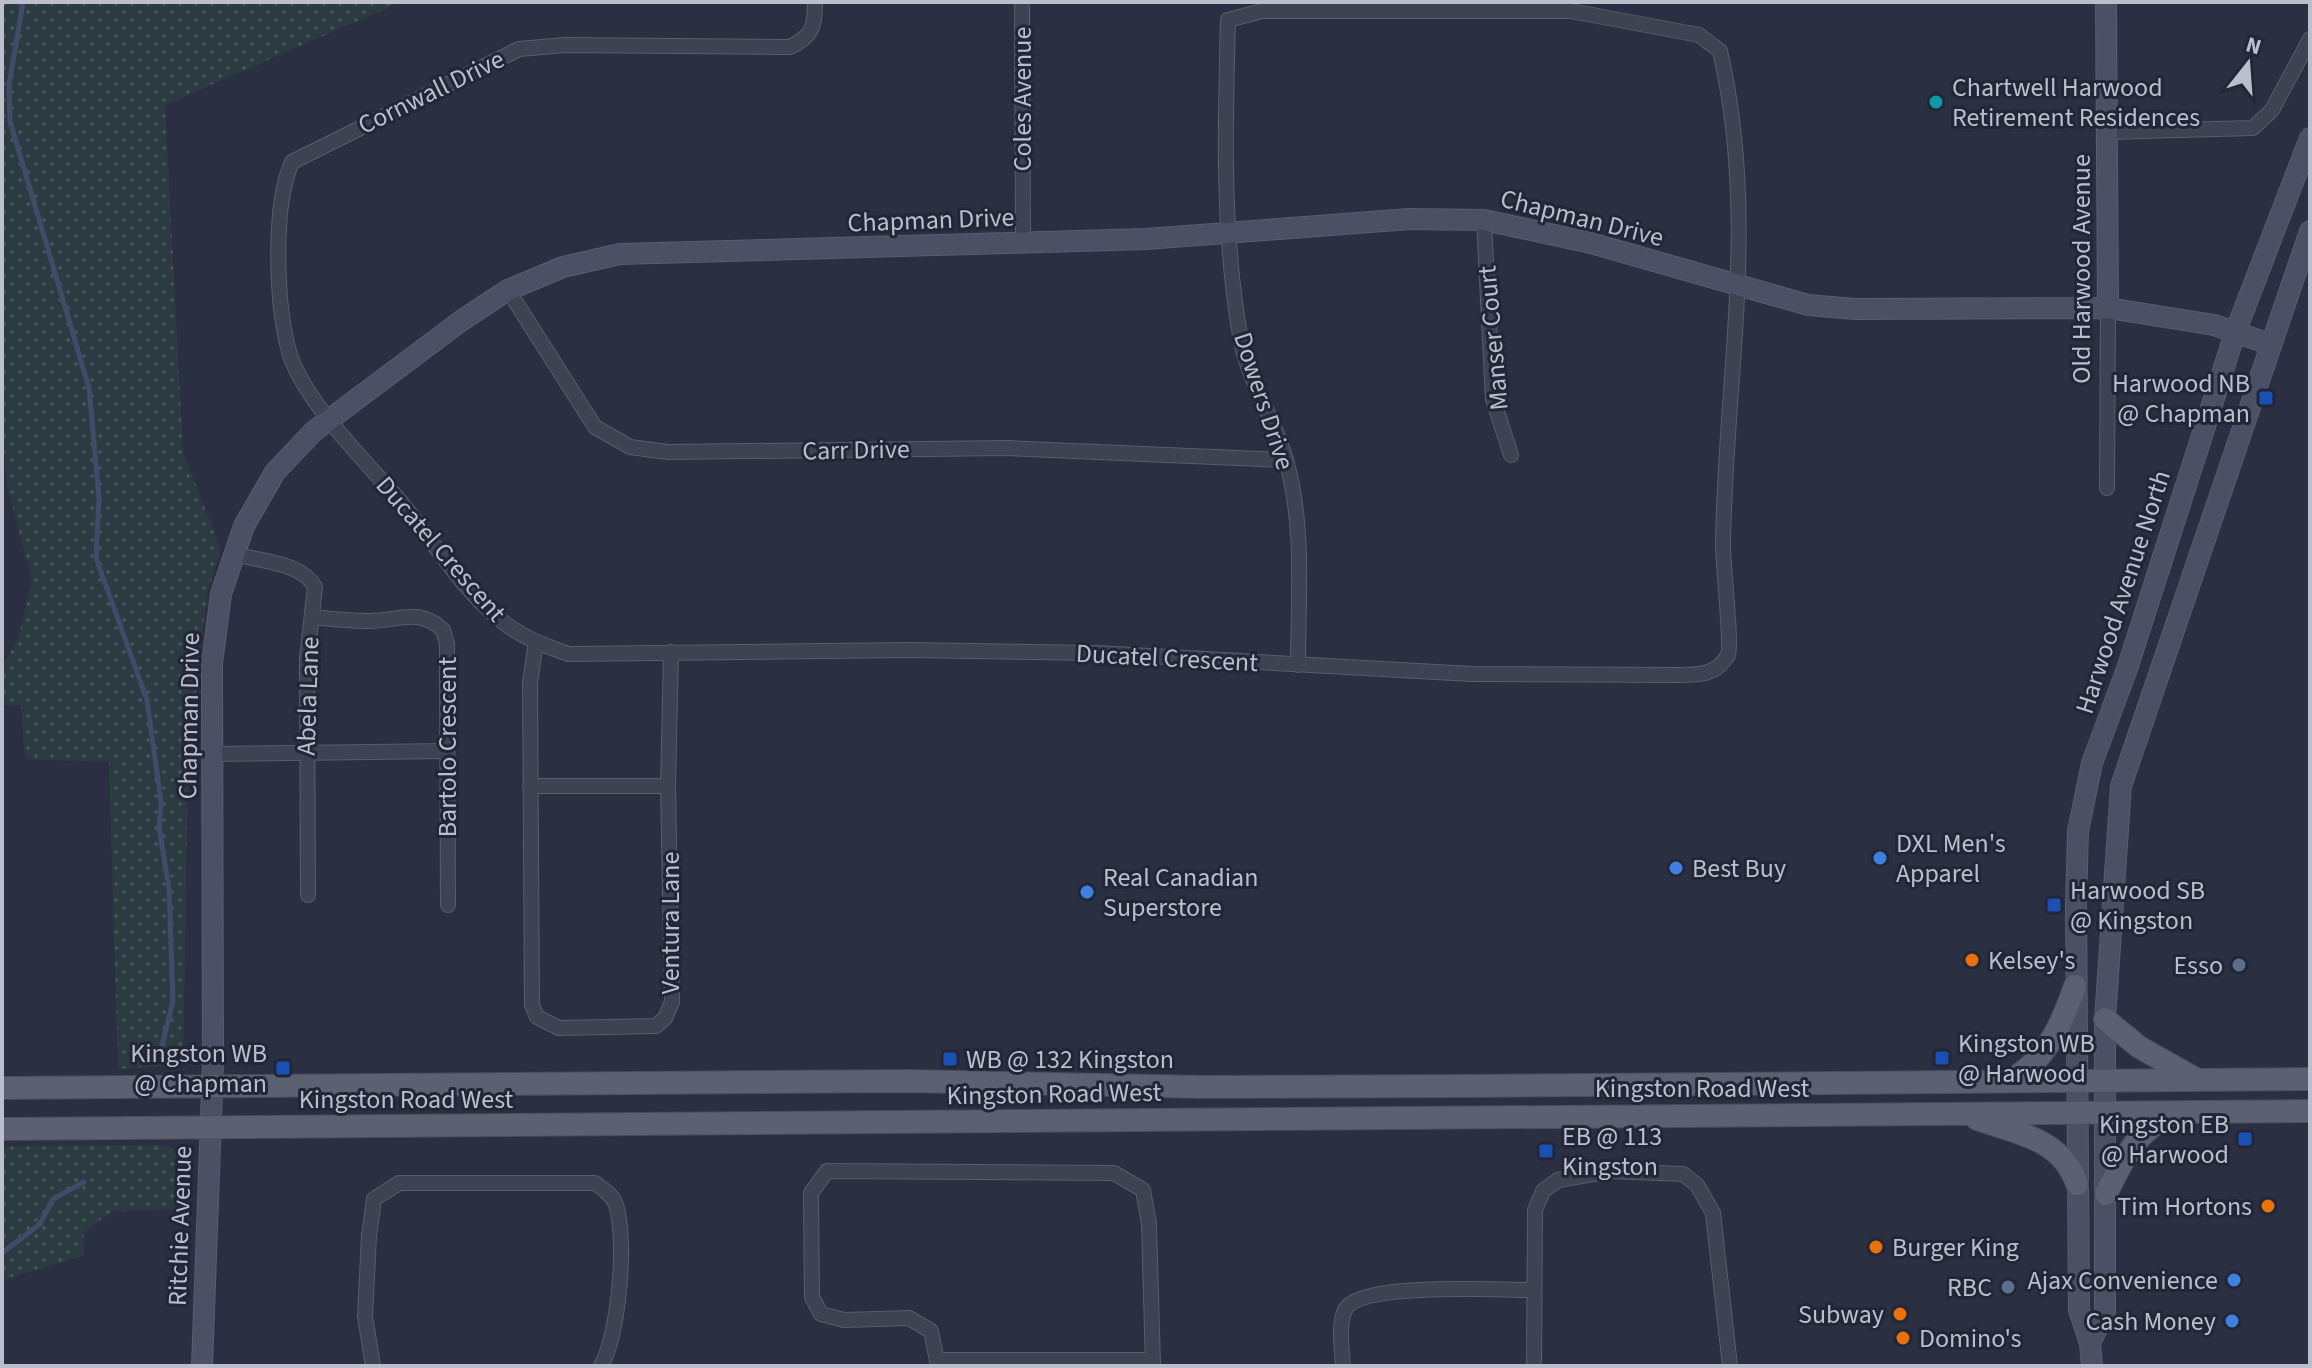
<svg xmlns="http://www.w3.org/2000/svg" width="2312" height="1368" viewBox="0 0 2312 1368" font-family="'Source Sans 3',sans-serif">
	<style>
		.grass { fill: url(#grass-dots) }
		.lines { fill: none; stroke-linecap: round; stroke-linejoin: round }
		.stream { stroke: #414a69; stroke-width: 5 }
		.street-casing { stroke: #595d6c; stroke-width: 16 }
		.secondary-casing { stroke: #595d6c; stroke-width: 22 }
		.primary-casing { stroke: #474b5b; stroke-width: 24 }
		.street { stroke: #3e4251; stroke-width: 14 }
		.secondary { stroke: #4c5064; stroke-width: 20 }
		.primary { stroke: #5c6171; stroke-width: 22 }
		.culture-dot { fill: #0f9aa8; stroke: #222737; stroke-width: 3 }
		.transit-dot { fill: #1a4fb4; stroke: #222737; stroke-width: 3 }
		.shop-dot { fill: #3f7fe0; stroke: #222737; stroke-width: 3 }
		.food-dot { fill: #e8710a; stroke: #222737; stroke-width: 3 }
		.service-dot { fill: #5c6f8a; stroke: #222737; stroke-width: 3 }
		.labels { text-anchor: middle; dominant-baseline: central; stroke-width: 6; stroke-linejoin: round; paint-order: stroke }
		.poi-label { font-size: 26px; fill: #bbbecb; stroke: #222737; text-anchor: start }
		.street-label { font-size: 26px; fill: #bbbecb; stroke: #222737 }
	</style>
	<defs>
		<pattern id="grass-dots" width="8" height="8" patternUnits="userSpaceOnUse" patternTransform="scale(2)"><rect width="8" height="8" fill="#2c3b42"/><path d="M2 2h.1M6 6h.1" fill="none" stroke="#49565c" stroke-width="1.8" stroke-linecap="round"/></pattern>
	</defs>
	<rect width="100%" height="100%" fill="#2a2f41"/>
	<g class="grass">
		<polygon points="2,2 401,2 165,105 183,452 221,549 207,594 188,763 183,1065 118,1069 109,762 25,759 21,706 2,705 2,667 18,639 32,581 7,486 2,421"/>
		<path d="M160,1145C192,1150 188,1184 189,1209L113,1211L84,1232L83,1256L2,1280V1146Z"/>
	</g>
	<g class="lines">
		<g class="stream">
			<polyline points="23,2 9,85 10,121 89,388 99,498 96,558 147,700 161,802 159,827 169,889 173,1001 160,1054"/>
			<polyline points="2,1253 40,1224 53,1199 84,1182"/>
		</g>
		<defs>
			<g id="street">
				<path d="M815,2C815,26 813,36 790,47L565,45L519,49L292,162C272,207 276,307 290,355C306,403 366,462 400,501C434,541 464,594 507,625C526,639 547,646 568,654L909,650L1097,653L1472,674L1675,675C1697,675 1716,676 1728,655C1732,646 1723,564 1723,546C1725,377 1759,220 1720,51L1699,35L1571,11H1262L1228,20C1225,126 1222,236 1241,341C1249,382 1275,420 1286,460C1305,526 1298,598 1298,665"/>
				<polyline points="1022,2 1023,243"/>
				<polyline points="2106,132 2253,128 2272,110 2310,39"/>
				<polyline points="1484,220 1493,399 1511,455"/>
				<polyline points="508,290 595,427 630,447 668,452 1007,448 1286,460"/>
				<polyline points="2107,488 2108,308"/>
				<path d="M236,554C260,562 302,562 315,587L307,658L308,895"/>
				<path d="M312,617C331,619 351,621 370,621C399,621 419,607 443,630L447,644L448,905"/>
				<polyline points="536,642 530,683 532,1005 537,1017 559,1028 656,1026 665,1018 672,1002 668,786 671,652"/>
				<polyline points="213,754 447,751"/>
				<polyline points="530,786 668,786"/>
				<polyline points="938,1360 1153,1360"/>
				<path d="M373,1366L365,1316L369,1236L374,1199L399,1183H595C603,1189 613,1195 616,1205C627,1240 619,1334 601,1366"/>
				<polyline points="938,1366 931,1331 909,1318 844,1320 821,1314 812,1297 811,1193 827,1171 1114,1173 1143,1190 1149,1224 1153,1366"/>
				<path d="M1343,1366C1342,1350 1338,1325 1345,1310C1358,1282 1501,1290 1533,1290"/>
				<polyline points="1534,1366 1535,1210 1543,1191 1558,1180 1611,1171 1683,1174 1697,1185 1713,1213 1730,1366"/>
			</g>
			<g id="secondary">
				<polyline points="2106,2 2108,308"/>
				<polyline points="2090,1343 2105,1312 2105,1019 2121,786 2310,231"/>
				<polyline points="202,1366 213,1063 212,663 221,594 244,526 275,472 314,431 461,321 508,290 563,267 620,254 1146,239 1410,219 1484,220 1591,243 1808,305 1855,309 2108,308 2214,325 2270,344"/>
				<polyline points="2092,1366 2090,1343 2079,1310 2076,903 2078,831 2092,763 2127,669 2235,333 2310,138"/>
			</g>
			<g id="primary">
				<polyline points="2105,1019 2139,1047 2196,1079"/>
				<path d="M2012,1079C2048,1058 2062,1023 2075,986"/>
				<polyline points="2,1088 906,1081 1205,1087 1466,1086 2310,1079"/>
				<path d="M1977,1119C2018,1134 2061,1138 2077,1184"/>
				<polyline points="2,1129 2310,1111"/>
				<path d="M2106,1194C2126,1155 2134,1133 2174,1113"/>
			</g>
		</defs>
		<use href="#street" class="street-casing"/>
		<use href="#secondary" class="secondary-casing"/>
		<use href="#primary" class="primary-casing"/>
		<use href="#street" class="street"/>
		<use href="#secondary" class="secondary"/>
		<use href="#primary" class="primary"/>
	</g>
	<circle class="culture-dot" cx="1936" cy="102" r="8"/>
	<g class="transit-dot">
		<rect x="2258" y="390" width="16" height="16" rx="4"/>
		<rect x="2046" y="897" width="16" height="16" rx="4"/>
		<rect x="1934" y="1050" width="16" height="16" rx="4"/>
		<rect x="942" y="1051" width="16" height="16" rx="4"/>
		<rect x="275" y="1060" width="16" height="16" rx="4"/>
		<rect x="2237" y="1131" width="16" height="16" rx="4"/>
		<rect x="1538" y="1143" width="16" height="16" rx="4"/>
	</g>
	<g class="shop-dot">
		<circle cx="1880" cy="858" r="8"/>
		<circle cx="1676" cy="868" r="8"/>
		<circle cx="1087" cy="892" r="8"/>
		<circle cx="2234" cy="1280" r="8"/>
		<circle cx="2232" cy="1321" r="8"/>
	</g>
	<g class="food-dot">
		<circle cx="1972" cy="960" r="8"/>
		<circle cx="2268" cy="1206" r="8"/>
		<circle cx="1876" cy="1247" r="8"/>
		<circle cx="1900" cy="1314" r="8"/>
		<circle cx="1903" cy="1338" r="8"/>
	</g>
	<g class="service-dot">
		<circle cx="2239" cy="965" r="8"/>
		<circle cx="2008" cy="1287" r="8"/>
	</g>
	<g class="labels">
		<g class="poi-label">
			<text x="1952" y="87">Chartwell Harwood<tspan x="1952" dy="30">Retirement Residences</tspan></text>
			<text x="2250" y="383" text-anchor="end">Harwood NB<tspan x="2250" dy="30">@ Chapman</tspan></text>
			<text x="1896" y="843">DXL Men's<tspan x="1896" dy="30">Apparel</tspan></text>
			<text x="1692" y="868">Best Buy</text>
			<text x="1103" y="877">Real Canadian<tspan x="1103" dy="30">Superstore</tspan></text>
			<text x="2070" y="890">Harwood SB<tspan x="2070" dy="30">@ Kingston</tspan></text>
			<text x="1988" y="960">Kelsey's</text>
			<text x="2223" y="965" text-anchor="end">Esso</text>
			<text x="1958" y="1043">Kingston WB<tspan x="1958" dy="30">@ Harwood</tspan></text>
			<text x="267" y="1053" text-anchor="end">Kingston WB<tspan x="267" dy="30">@ Chapman</tspan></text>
			<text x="966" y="1059">WB @ 132 Kingston</text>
			<text x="2229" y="1124" text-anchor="end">Kingston EB<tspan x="2229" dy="30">@ Harwood</tspan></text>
			<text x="1562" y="1136">EB @ 113<tspan x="1562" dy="30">Kingston</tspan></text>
			<text x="2252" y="1206" text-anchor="end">Tim Hortons</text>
			<text x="1892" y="1247">Burger King</text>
			<text x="2218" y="1280" text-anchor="end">Ajax Convenience</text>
			<text x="1992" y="1287" text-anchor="end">RBC</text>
			<text x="1884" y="1314" text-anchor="end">Subway</text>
			<text x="2216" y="1321" text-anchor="end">Cash Money</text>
			<text x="1919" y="1338">Domino's</text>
		</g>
		<g class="street-label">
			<text transform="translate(431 92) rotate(-26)">Cornwall Drive</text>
			<text transform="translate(1022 99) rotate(-90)">Coles Avenue</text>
			<text transform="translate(1582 218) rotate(14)">Chapman Drive</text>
			<text transform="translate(931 220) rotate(-2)">Chapman Drive</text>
			<text transform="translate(2081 269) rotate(-90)">Old Harwood Avenue</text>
			<text transform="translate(1493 338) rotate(-95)">Manser Court</text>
			<text transform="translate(1264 401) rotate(72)">Dowers Drive</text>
			<text transform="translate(856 450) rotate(-1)">Carr Drive</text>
			<text transform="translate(441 549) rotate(49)">Ducatel Crescent</text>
			<text transform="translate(2123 592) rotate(-72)">Harwood Avenue North</text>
			<text transform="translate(1167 658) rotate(3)">Ducatel Crescent</text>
			<text transform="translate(308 696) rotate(-88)">Abela Lane</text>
			<text transform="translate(189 716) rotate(-89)">Chapman Drive</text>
			<text transform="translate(447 747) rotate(-90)">Bartolo Crescent</text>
			<text transform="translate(670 923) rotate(-90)">Ventura Lane</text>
			<text x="1702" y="1088">Kingston Road West</text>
			<text transform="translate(1054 1094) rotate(-1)">Kingston Road West</text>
			<text x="406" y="1099">Kingston Road West</text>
			<text transform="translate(180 1226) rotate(-88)">Ritchie Avenue</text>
		</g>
	</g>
	<rect width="2312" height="1368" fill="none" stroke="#bbbecb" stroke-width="8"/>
	<g transform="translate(2248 64) rotate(17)" stroke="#222737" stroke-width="6" paint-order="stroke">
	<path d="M0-6L14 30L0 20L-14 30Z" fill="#bbbecb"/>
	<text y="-12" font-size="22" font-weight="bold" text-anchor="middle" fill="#bbbecb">N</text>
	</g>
</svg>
